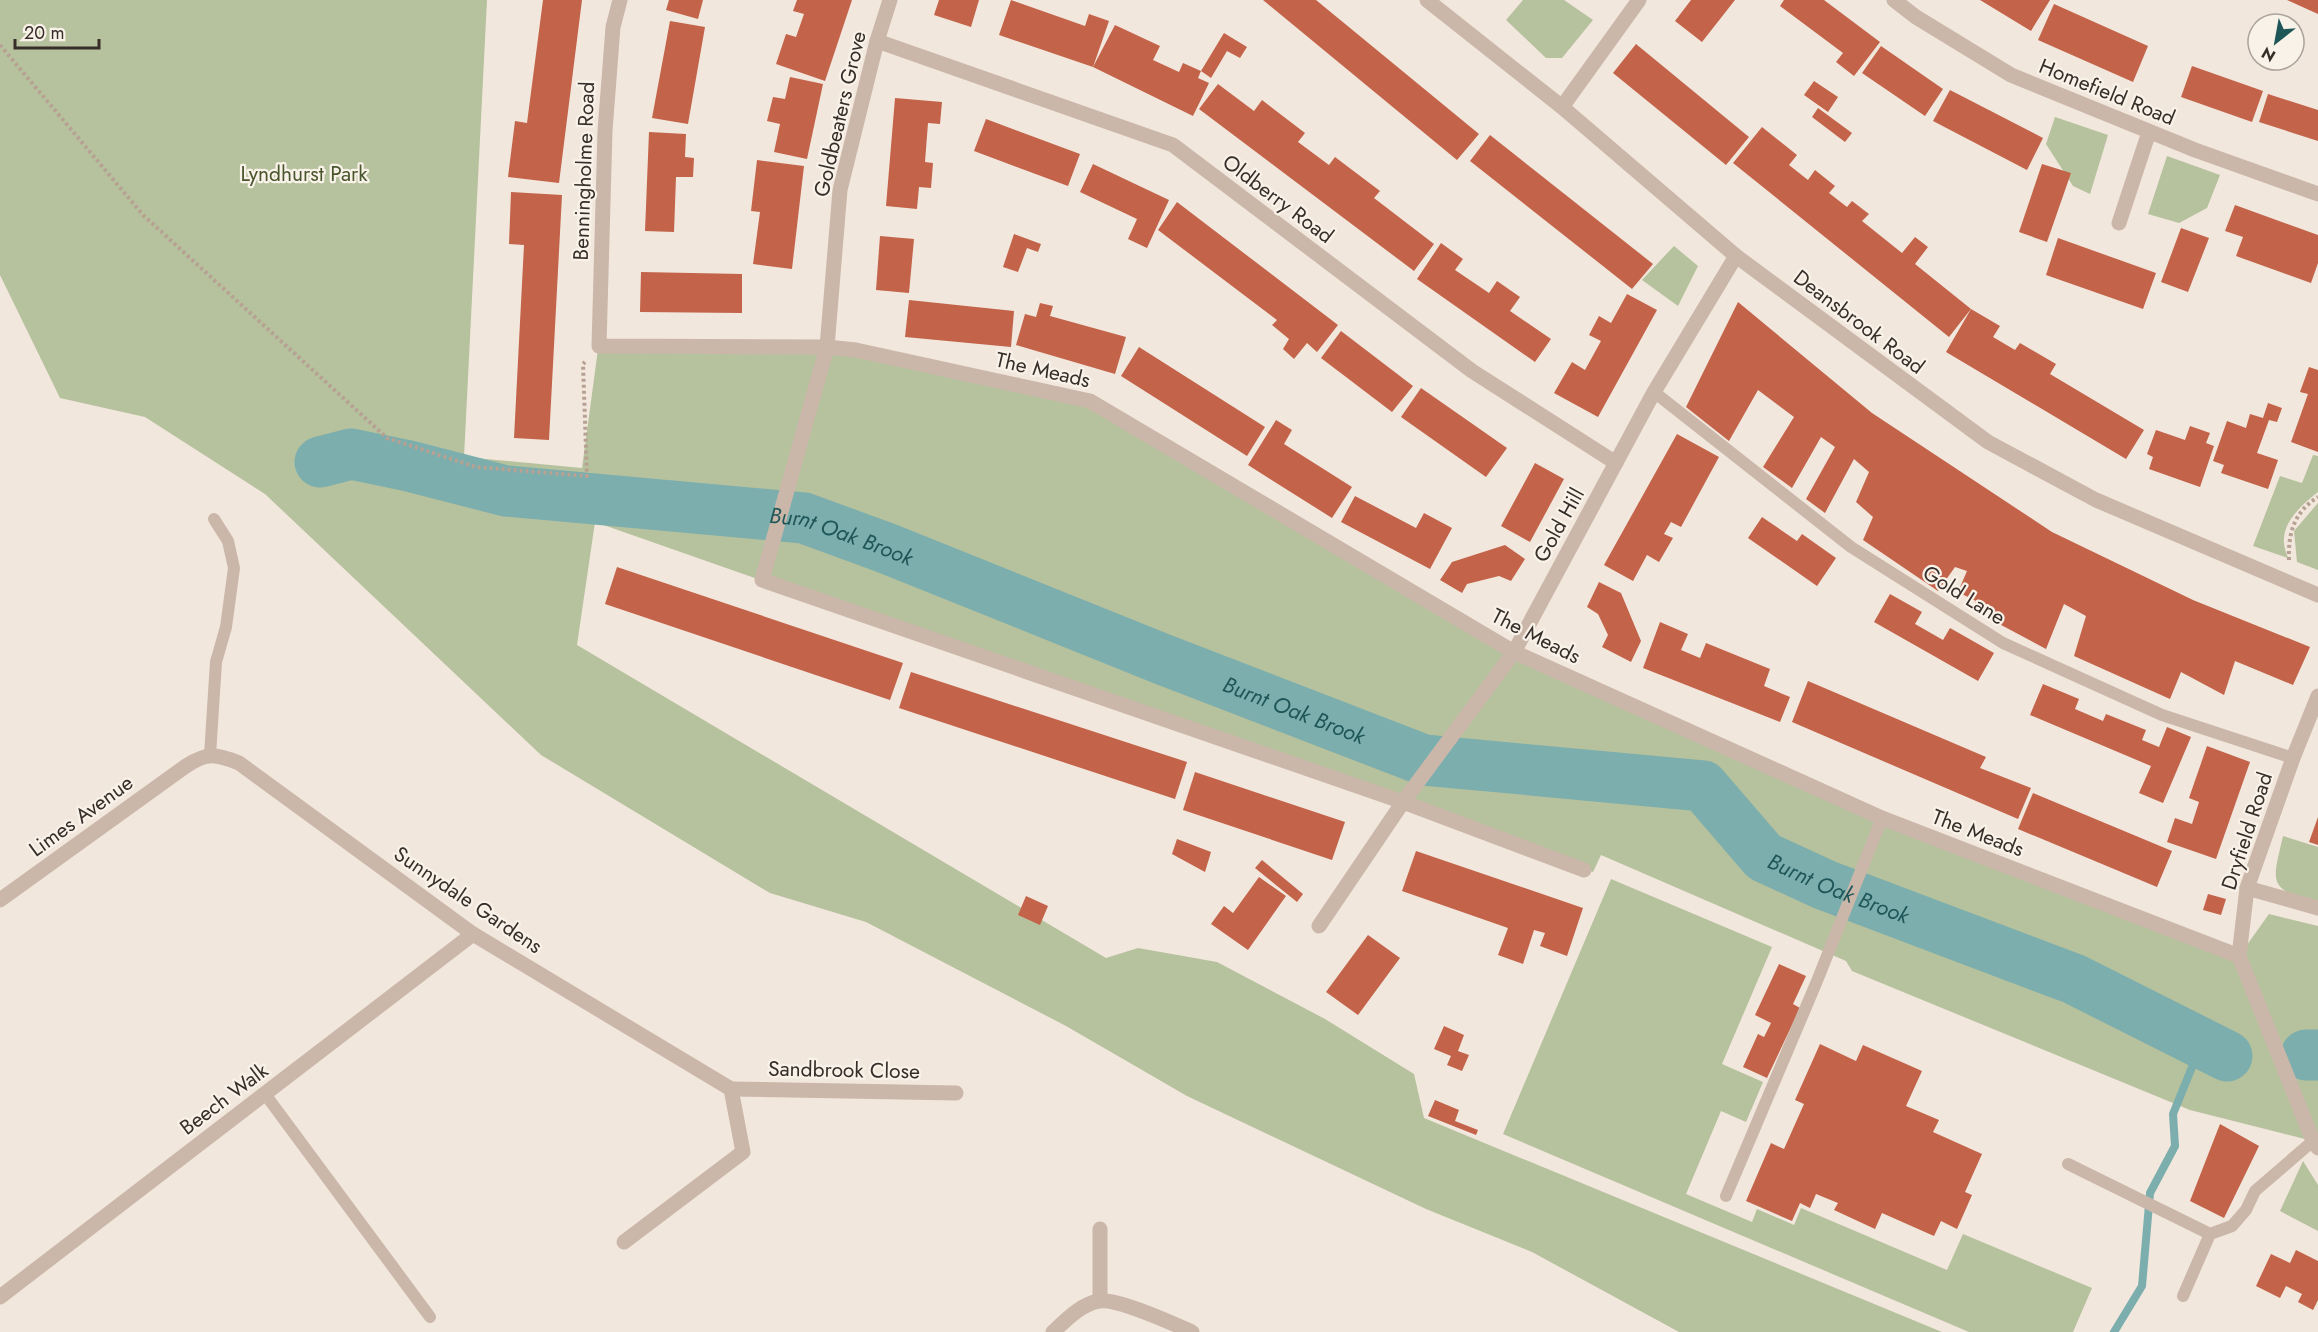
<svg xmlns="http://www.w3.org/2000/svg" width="2318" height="1332" viewBox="0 0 2318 1332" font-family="Jost,sans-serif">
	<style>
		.green { fill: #b6c19d }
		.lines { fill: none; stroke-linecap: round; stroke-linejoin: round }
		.stream { stroke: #7caeae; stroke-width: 8 }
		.river { stroke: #7caeae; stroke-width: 51 }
		.building { fill: #c36349 }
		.path { stroke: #b6a193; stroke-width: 4; stroke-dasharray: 3 3; stroke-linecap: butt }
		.service { stroke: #cab7a9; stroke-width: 12 }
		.minor { stroke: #cab7a9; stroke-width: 15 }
		.tertiary { stroke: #cab7a9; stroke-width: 15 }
		.labels { text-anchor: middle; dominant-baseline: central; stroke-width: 4.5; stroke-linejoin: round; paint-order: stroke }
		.street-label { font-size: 21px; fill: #372d29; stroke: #f9f2e9 }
		.park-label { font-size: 21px; fill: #48552d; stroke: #f9f2e9 }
		.water-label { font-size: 22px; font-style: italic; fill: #1f5658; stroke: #f9f2e9 }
	</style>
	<rect width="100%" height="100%" fill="#f2e7dd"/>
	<g class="green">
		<polygon points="0,0 487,0 464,457 582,468 599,342 827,347 1090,401 1514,652 1882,818 2239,956 2269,914 2318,926 2318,1148 2313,1141 2190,1110 1852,971 1846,961 1601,855 1593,872 595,522 577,645 1106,958 1138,948 1217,962 1325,1019 1414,1074 1424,1118 1942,1332 1679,1332 1532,1252 1426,1209 1187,1096 1066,1026 866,922 770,893 541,755 265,494 145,417 60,398 0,275"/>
		<polygon points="1523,0 1564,0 1593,20 1562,58 1546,58 1506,20"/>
		<polygon points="2055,117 2108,135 2090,194 2073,186 2046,144"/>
		<polygon points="2167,156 2220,175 2207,208 2179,223 2148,214"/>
		<polygon points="1674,246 1698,266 1678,306 1642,280"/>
		<path d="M2313,455L2318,456V492C2305,502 2284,520 2284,539C2283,545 2286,552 2288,558L2253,546L2280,476L2302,483Z"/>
		<polygon points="2318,503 2318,570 2297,562 2294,531"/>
		<path d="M2283,836L2318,847V903C2267,889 2272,884 2283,836Z"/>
		<polygon points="1611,879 1772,947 1722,1064 1763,1082 1746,1122 1721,1111 1686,1194 1752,1222 1757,1209 1794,1225 1801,1208 1947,1270 1963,1234 2092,1288 2073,1332 1969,1332 1503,1134"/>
		<polygon points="2303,1161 2318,1185 2318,1231 2280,1211"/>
	</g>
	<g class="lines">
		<polyline class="stream" points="2114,1332 2142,1286 2150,1193 2175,1146 2173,1114 2201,1045"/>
		<g class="river">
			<path id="s1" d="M320,462L351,454L409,466L506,491L804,518L886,548L1162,659L1424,760L1703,786L1764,857L1825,885L2074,979L2227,1056"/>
			<polyline points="2306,1055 2318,1055"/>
		</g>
	</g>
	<g class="building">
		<polygon points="543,0 582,0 559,183 508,177 515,121 527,123"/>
		<polygon points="669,0 703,0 698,19 666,10"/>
		<polygon points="797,0 852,0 825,81 776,64 786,34 796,37 804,14 793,11"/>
		<polygon points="939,0 979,0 971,27 934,15"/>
		<polygon points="1011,0 1085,26 1089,14 1109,21 1093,67 999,35"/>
		<polygon points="1263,0 1316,0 1479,134 1457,160"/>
		<polygon points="1691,0 1735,0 1702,42 1675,21"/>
		<polygon points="1784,0 1824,0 1880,42 1854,76 1836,62 1843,53 1780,6"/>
		<polygon points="1980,0 2050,0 2031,31"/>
		<polygon points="2287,0 2318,0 2318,14"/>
		<polygon points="2054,4 2148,46 2133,82 2038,40"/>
		<polygon points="670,21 705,27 688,124 652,118"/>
		<polygon points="1115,25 1160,46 1153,60 1179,72 1183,63 1201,71 1198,78 1209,83 1193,116 1093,67"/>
		<polygon points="1224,33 1247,47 1240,58 1227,51 1211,78 1201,71"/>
		<polygon points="1636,44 1749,137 1726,165 1613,73"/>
		<polygon points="1881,46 1943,89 1925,116 1862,73"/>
		<polygon points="2192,66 2263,91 2252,122 2181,97"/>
		<polygon points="790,77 823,84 807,159 774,152 780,124 767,121 773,97 785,99"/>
		<polygon points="1814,81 1838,97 1828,112 1804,95"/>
		<polygon points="1218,84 1254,111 1262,100 1305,133 1298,142 1329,165 1335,157 1380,191 1374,198 1434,244 1414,271 1199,109"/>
		<polygon points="1950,90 2043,138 2027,170 1933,121"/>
		<polygon points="2268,94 2318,110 2318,141 2259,122"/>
		<polygon points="895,98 942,102 940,124 928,123 925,162 933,163 931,188 919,187 917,209 886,206"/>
		<polygon points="1818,108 1852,133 1845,142 1812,117"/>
		<polygon points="986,119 1080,154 1068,186 974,151"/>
		<polygon points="1762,127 1797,155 1789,165 1808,180 1815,170 1835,186 1829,193 1847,207 1852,201 1869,214 1862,221 1902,253 1915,237 1928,247 1915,264 1971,309 1949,337 1733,163"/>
		<polygon points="649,132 686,134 685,157 694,158 693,177 676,177 674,232 645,231"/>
		<polygon points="1490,135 1653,264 1632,289 1470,161"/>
		<polygon points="757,160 804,166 792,269 753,264 760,212 751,211"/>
		<polygon points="1093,164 1169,200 1147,248 1128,239 1137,219 1080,192"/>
		<polygon points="2042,164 2071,173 2047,242 2019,232"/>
		<polygon points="511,192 562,195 549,440 514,438 524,245 509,244"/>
		<polygon points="1177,202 1338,325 1317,352 1307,343 1294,359 1283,349 1289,339 1272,325 1277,320 1158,230"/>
		<polygon points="2235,205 2318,235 2318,263 2311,283 2236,256 2243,237 2225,231"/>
		<polygon points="2181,228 2209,238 2188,292 2161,282"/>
		<polygon points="1014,234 1041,244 1038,252 1027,248 1018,272 1003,267"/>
		<polygon points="880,236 914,239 909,293 876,290"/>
		<polygon points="2058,238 2156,273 2143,309 2046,275"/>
		<polygon points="1441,243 1463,259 1455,270 1489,293 1497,281 1520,297 1510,311 1551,339 1535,362 1417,279"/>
		<polygon points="641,272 742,274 742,313 640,312"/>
		<polygon points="1627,294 1657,310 1598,417 1554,393 1572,362 1585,370 1601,341 1589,335 1599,316 1611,323"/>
		<polygon points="909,300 1014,311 1011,347 905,337"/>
		<polygon points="1738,302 1872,413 2052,532 2193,600 2310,647 2293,685 2235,661 2224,695 2181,672 2170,699 2074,656 2086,616 2064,604 2046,649 1973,610 1976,601 1958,592 1967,571 1955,567 1938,591 1863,540 1873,517 1856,502 1869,472 1854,459 1825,513 1806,499 1835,447 1821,437 1792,488 1763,467 1794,417 1758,390 1729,441 1686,407"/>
		<polygon points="1040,303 1053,306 1050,316 1126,337 1115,374 1016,345 1025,314 1036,317"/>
		<polygon points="1971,309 2000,326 1993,337 2015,350 2020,343 2056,364 2050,374 2144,430 2126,459 1946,352"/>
		<polygon points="1341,331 1413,386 1392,412 1321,358"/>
		<polygon points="1139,347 1265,427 1247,456 1121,376"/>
		<polygon points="2309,367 2318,370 2318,452 2291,442 2308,394 2300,392"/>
		<polygon points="1421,388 1507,448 1486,477 1401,417"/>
		<polygon points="2268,403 2282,408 2277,422 2269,420 2257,453 2278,460 2268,489 2221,473 2224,465 2213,461 2227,421 2246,428 2250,414 2263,418"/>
		<polygon points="1276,420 1292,430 1284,444 1352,487 1332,518 1248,465"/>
		<polygon points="2190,426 2210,433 2206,443 2214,446 2200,487 2149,469 2153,457 2147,454 2156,430 2185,440"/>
		<polygon points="1677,434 1719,457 1681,527 1671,522 1664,534 1673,538 1659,562 1647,555 1633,581 1604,565"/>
		<polygon points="1535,463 1564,479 1530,542 1501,526"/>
		<polygon points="1355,496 1416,528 1424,513 1452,528 1430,569 1341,522"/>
		<polygon points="1762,517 1797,541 1802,534 1836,558 1817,586 1748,538"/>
		<polygon points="1505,545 1525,559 1511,581 1499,576 1467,584 1462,593 1440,580 1452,562"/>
		<polygon points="617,567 903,663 890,700 605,604"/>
		<polygon points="1599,582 1621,593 1641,641 1631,662 1602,647 1608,635 1598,614 1587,607"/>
		<polygon points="1890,594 1922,612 1915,624 1943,640 1950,628 1994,653 1978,681 1874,622"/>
		<polygon points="1660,622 1688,634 1681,650 1700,658 1706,643 1770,669 1764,686 1790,697 1780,722 1643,668"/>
		<polygon points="911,672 1187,762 1175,799 899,708"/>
		<polygon points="1808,681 1986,757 1980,768 2031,788 2018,819 1792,722"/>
		<polygon points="2043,684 2079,699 2075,709 2103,721 2106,714 2146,730 2142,740 2159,747 2167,727 2191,737 2163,803 2139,793 2151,766 2030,715"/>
		<polygon points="2207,746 2250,762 2216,859 2167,842 2175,818 2192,824 2199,802 2189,798"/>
		<polygon points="1195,772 1345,822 1332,860 1183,810"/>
		<polygon points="2033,793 2172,851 2157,887 2018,829"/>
		<polygon points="2318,817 2318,845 2309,842"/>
		<polygon points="1177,839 1211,852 1205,872 1172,854"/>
		<polygon points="1416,851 1583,908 1567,956 1540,946 1545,933 1534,930 1523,964 1498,955 1508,928 1402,891"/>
		<polygon points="1262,860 1303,894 1297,902 1255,868"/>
		<polygon points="1259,877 1286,896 1248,950 1211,924 1224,906 1233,913"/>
		<polygon points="2208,894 2226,899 2221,915 2203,910"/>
		<polygon points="1026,896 1048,906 1040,925 1018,915"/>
		<polygon points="1368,935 1400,958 1358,1015 1326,992"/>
		<polygon points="1779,964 1806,976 1793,1004 1800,1008 1767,1078 1743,1067 1758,1034 1764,1037 1771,1023 1755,1015"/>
		<polygon points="1444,1026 1464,1035 1458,1051 1469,1055 1462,1071 1447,1065 1451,1056 1434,1049"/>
		<polygon points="1820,1044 1856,1061 1863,1045 1922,1071 1906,1106 1939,1120 1933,1132 1982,1154 1965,1192 1972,1195 1957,1229 1941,1221 1934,1236 1882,1213 1875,1229 1834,1210 1838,1203 1816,1194 1810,1208 1800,1203 1792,1221 1746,1201 1771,1143 1784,1149 1804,1104 1795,1100"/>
		<polygon points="1435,1100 1459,1110 1455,1121 1478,1130 1476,1135 1428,1116"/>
		<polygon points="2220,1124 2259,1146 2224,1218 2190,1201"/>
		<polygon points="2296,1250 2318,1261 2318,1300 2313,1310 2298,1302 2302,1294 2286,1286 2280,1298 2256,1286 2271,1254 2290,1263"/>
	</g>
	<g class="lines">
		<g class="path">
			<polyline points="0,45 143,215 387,438 476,467 587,476 583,364 585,362"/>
			<path d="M2289,560C2288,533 2294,512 2318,497"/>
		</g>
		<g class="service">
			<polyline points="1654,392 1851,547 2003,643 2162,715 2293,758"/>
			<polyline points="210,755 216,662 226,627 234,568 228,541 214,519"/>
			<polyline points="265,1094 430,1317"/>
			<polyline points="2068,1164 2210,1234"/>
			<polyline points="1726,1196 1817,981 1882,818"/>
			<polyline points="2183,1296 2210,1234 2232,1226 2246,1210 2255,1191 2313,1141"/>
		</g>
		<g class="minor">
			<polyline points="620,0 613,27 605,131 599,346 827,347 856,350 1090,401 1514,652 1882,818 2239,956"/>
			<polyline points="890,0 877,41 840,190 827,347 762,580 1403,802 1584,870"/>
			<polyline points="1894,0 1916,17 2011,75 2195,150 2318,194"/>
			<polyline points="877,41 1173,145 1472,371 1616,463"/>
			<polyline points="1562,107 1639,0"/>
			<polyline points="2119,223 2149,132"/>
			<polyline points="2318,696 2293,758 2247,888 2239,956 2313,1141 2318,1148"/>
			<polyline points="2247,888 2318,908"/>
			<path d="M0,900L186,766C207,752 216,754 239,763L473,934L731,1089"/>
			<polyline points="1319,926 1403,802 1514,652 1654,392 1736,256"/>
			<polyline points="731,1089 956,1093"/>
			<polyline points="1100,1229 1100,1300"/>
			<polyline points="624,1242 743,1152 731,1089"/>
			<polyline points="0,1297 473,934"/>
			<path d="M1053,1332C1066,1320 1081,1304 1099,1301C1117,1298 1174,1324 1192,1332"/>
		</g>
		<polyline class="tertiary" points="1427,0 1562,107 1736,256 1988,442 2096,500 2318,595"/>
	</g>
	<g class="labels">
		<g class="street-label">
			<text transform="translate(2107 92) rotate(22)">Homefield Road</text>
			<text transform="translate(840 114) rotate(-77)">Goldbeaters Grove</text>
			<text transform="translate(584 171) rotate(-88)">Benningholme Road</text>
			<text transform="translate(1278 199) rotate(37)">Oldberry Road</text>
			<text transform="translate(1859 322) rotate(37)">Deansbrook Road</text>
			<text transform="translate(1043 370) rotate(13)">The Meads</text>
			<text transform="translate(1559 525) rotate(-61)">Gold Hill</text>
			<text transform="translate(1964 595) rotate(32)">Gold Lane</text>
			<text transform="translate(1536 636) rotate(27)">The Meads</text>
			<text transform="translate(81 816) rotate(-36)">Limes Avenue</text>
			<text transform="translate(2247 831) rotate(-72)">Dryfield Road</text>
			<text transform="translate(1978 833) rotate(21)">The Meads</text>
			<text transform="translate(468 900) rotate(34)">Sunnydale Gardens</text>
			<text transform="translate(844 1070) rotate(1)">Sandbrook Close</text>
			<text transform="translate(224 1099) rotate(-37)">Beech Walk</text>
		</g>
		<g class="park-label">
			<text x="304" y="174">Lyndhurst Park</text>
		</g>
		<g class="water-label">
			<text stroke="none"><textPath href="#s1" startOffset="531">Burnt Oak Brook</textPath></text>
			<text stroke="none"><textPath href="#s1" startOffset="1017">Burnt Oak Brook</textPath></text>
			<text stroke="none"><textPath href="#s1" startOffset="1611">Burnt Oak Brook</textPath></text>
		</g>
	</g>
	<g transform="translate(2276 42) rotate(211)"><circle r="28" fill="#f9f2e9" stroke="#aba39c" stroke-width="1.5"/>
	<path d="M0-4.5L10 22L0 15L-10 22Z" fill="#1f5658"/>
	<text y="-9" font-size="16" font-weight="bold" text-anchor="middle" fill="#372d29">N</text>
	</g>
	<path d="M15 39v9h84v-9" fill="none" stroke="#372d29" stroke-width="3"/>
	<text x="24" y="39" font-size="18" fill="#372d29" stroke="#f9f2e9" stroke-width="4.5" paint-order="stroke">20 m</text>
</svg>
